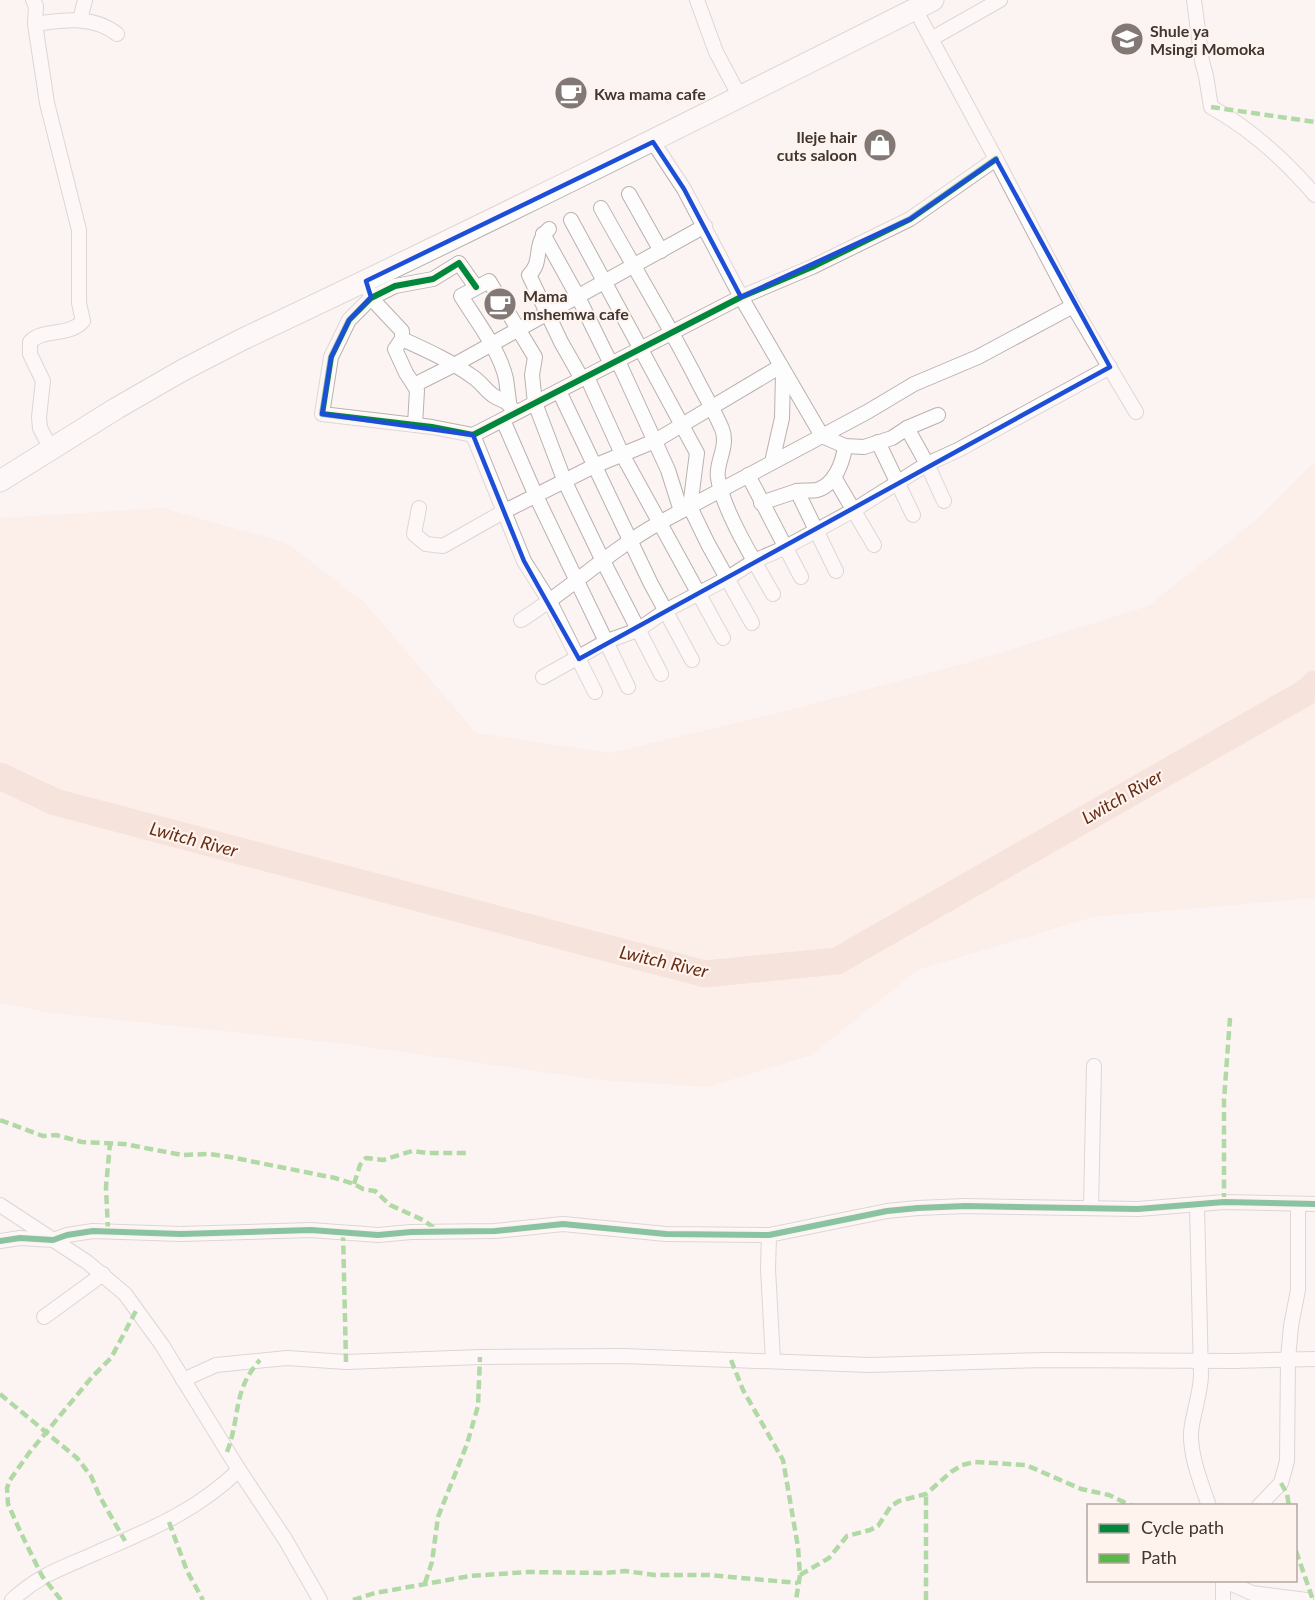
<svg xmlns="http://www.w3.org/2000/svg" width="1315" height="1600" viewBox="0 0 1315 1600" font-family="Lato,sans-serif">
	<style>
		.green { fill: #fde8e0 }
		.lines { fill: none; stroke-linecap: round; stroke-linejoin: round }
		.river { stroke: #f0cec0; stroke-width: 27 }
		.minor-casing { stroke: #bab1ae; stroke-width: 16 }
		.highway-casing { stroke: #bab1ae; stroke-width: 23 }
		.minor { stroke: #fefdfd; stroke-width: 14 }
		.highway { stroke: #fefdfd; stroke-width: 21 }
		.quiet { stroke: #58b947; stroke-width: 4.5; stroke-dasharray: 9 4.5; stroke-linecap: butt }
		.cycleway-casing { stroke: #fff3ee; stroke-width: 10 }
		.cycleway { stroke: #00873e; stroke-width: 6 }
		.marked { fill: none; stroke: #1d4ed8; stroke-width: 4.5; stroke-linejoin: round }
		.labels { text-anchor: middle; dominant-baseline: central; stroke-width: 4.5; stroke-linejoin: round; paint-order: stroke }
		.poi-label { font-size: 16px; font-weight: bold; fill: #413632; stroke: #fff3ee; text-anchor: start }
		.water-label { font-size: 18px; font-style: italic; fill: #662d14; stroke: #fff3ee }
	</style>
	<rect width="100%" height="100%" fill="#fbf4f2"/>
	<polygon class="green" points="1315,461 1315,898 1093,917 918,970 811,1055 708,1087 600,1080 346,1044 52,1013 0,1003 0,518 163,508 287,543 365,603 476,733 610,753 786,711 970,662 1148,606 1258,518"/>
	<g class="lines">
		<polyline class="river" points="0,776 55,802 705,974 837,961 1305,693 1315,684"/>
		<defs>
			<g id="minor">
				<path d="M33,0L36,6L35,24L47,103L79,230V303L83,321C69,337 43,328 30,342V354L43,381L39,417L40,428L51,449"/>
				<polyline points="697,0 716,52 740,97"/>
				<path d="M1194,0L1202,61L1206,76L1211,107C1251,129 1285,160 1315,195"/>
				<polyline points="915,9 996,159 1073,306 1136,412"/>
				<polyline points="80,20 85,0"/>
				<path d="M35,24C64,20 93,15 117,34"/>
				<polyline points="931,39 1000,0"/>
				<polyline points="653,142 684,189 741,297 822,436 845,446 864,447 892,438 907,428 938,415"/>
				<polyline points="629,194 661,251"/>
				<path d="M601,208C633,266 667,321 697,380C705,396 715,412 722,429C729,447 715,463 718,478C723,511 756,564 773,594"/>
				<polyline points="571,220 697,453 690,507 708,544 752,623"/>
				<path d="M549,229C532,245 544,261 529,275L561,342L582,379"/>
				<polyline points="543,234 578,297 611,364"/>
				<polyline points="476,287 459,263 433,279 395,286 371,298 349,320 331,357 322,414 432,427 473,435 741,297 812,267 910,219 996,159"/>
				<polyline points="369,291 371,298 402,331 402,339 395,349 406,373 417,390 415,425"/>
				<path d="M402,339C426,350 451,361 473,377C481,382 486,391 494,396C502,401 507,400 512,409"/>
				<polyline points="618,361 668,470 681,511"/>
				<polyline points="587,377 622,454 723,638"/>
				<polyline points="414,385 454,365 705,226"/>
				<polyline points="559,391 650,582 692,660"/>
				<path d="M509,402C508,394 507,386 506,379C500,351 476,320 461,296L489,281L535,357L532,375L535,403L565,482L602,559L661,674"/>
				<polyline points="503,420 536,496 628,687"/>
				<polyline points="907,428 927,464 944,501"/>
				<polyline points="473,435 524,561 550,602 595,692"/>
				<polyline points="878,442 913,515"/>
				<polyline points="772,462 782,418 783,373"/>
				<polyline points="748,475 801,577"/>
				<polyline points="834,477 874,545"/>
				<path d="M797,491C803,490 811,491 817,490C835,485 843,462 845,446"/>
				<polyline points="761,503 797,491 836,571"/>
				<polyline points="419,508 414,534 426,544 443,546 503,512 594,466 655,441 781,366"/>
				<path d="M521,620C569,590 609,551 659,523L867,412L914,384L978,357L1073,306"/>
				<polyline points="543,677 607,641 638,630 665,611 728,578 754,561 784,548 854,510 927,464 958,450 1110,367"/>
				<polyline points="0,1205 87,1262 125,1294 162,1345 239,1470 285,1539 320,1600"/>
				<path d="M1197,1205L1201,1376C1200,1396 1193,1413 1191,1432C1190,1456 1201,1483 1209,1506"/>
				<polyline points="1091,1208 1094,1066"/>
				<polyline points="769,1235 768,1269 773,1360"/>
				<polyline points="0,1241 20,1238 53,1240 67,1235 93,1231 181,1234 311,1230 378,1235 411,1232 495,1231 563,1224 666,1234 769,1235 887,1211 918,1208 965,1206 1138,1209 1224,1202 1315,1204"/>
				<polyline points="44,1317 103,1274"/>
				<polyline points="183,1380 216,1365 287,1358 346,1362 480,1357 623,1356 870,1365 1046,1360 1234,1361 1315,1359"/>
				<polyline points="1259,1506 1281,1483 1287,1461 1288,1359 1291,1326 1298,1290 1298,1204"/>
				<polyline points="1223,1580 1252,1593 1306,1600"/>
				<polyline points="1223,1580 1223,1600"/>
				<path d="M12,1600C40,1574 63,1568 96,1553C151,1529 195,1512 239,1470"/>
			</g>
			<path id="highway" d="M0,481L117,408L183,370L243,339C475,230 704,115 933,0"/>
		</defs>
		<use href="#minor" class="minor-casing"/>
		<use href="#highway" class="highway-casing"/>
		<use href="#minor" class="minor"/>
		<use href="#highway" class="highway"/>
		<g class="quiet">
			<polyline points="1211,107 1315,122"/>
			<polyline points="0,1120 43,1136 56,1135 82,1142 124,1144 182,1155 209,1154 230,1157 335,1178 354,1184 363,1189 375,1191 390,1205 423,1220 437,1230"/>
			<polyline points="354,1184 360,1165 366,1158 383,1160 412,1151 427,1153 467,1153"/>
			<polyline points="1224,1202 1224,1100 1230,1018"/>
			<polyline points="108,1231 106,1187 110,1143"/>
			<polyline points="343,1232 346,1362"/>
			<polyline points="731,1360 743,1390 783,1460 798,1547 800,1575 796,1600"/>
			<polyline points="0,1394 77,1458 91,1476 100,1497 125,1541"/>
			<path d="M227,1452C241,1415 232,1391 260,1360"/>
			<polyline points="1281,1483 1287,1494 1289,1506"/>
			<polyline points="169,1522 187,1571 203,1600"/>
			<polyline points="1296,1551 1313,1600"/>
			<polyline points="800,1575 829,1558 847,1536 870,1530 878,1526 891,1506 899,1501 926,1494 951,1472 962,1465 975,1462 1026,1465 1081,1489 1109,1495 1132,1506"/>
			<polyline points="425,1583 432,1562 438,1517 467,1444 478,1406 480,1357"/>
			<polyline points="61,1600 42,1576 20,1531 8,1504 7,1488 10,1480 29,1453 92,1377 111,1358 137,1309"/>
			<polyline points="353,1600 375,1593 470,1576 528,1572 605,1573 625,1571 655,1575 709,1575 798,1583"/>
			<polyline points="926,1600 926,1494"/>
		</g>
		<defs>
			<g id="cycleway">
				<polyline points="476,287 459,263 433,279 395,286 371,298 349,320 331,357 322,414 432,427 473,435 741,297 812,267 910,219 996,159"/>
				<polyline points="0,1241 20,1238 53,1240 67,1235 93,1231 181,1234 311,1230 378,1235 411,1232 495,1231 563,1224 666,1234 769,1235 887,1211 918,1208 965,1206 1138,1209 1224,1202 1315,1204"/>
			</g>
		</defs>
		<use href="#cycleway" class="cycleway-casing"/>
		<use href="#cycleway" class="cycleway"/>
	</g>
	<path d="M0 0H1315V1600H0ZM653,142L684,189L741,297L910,219L996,159L1110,367L579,659L524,561L473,435L322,414L331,357L349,320L371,297L366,281Z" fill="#fbf4f2" fill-opacity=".55" fill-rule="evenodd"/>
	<path class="marked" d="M653,142L684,189L741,297L910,219L996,159L1110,367L579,659L524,561L473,435L322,414L331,357L349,320L371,297L366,281Z"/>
	<defs>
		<symbol id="school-disc" viewBox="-11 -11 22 22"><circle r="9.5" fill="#827875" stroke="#fff3ee"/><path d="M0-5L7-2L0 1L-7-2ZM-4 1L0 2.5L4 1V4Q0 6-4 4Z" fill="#fff"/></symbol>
		<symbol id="cafe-disc" viewBox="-11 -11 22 22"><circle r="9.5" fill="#827875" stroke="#fff3ee"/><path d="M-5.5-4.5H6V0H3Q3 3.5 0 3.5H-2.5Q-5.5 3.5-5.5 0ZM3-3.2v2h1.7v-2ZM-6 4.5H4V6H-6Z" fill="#fff"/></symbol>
		<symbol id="shop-disc" viewBox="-11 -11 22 22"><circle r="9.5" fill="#827875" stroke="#fff3ee"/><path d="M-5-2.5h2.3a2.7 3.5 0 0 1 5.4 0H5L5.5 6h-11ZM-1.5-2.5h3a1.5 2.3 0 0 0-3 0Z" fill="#fff"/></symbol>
	</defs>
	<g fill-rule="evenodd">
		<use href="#school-disc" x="1108" y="20" width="38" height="38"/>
		<use href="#cafe-disc" x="552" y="74" width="38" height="38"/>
		<use href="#shop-disc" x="861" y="126" width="38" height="38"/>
		<use href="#cafe-disc" x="481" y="285" width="38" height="38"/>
	</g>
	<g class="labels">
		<g class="poi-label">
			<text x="1150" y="30">Shule ya<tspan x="1150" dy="18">Msingi Momoka</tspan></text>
			<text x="594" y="93">Kwa mama cafe</text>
			<text x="857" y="136" text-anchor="end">Ileje hair<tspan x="857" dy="18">cuts saloon</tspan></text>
			<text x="523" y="295">Mama<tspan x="523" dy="18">mshemwa cafe</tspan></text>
		</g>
		<g class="water-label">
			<text transform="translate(1122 796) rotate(-30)">Lwitch River</text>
			<text transform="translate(194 839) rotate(15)">Lwitch River</text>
			<text transform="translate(664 961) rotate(13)">Lwitch River</text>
		</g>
	</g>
	<rect x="1087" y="1504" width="210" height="78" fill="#fff3ee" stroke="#b3a7a3" stroke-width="1.5"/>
	<rect x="1099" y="1524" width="30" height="9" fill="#00873e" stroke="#b3a7a3" stroke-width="1.5"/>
	<text x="1141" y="1534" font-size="18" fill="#413632">Cycle path</text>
	<rect x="1099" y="1554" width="30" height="9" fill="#58b947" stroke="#b3a7a3" stroke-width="1.5"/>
	<text x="1141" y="1564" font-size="18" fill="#413632">Path</text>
</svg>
